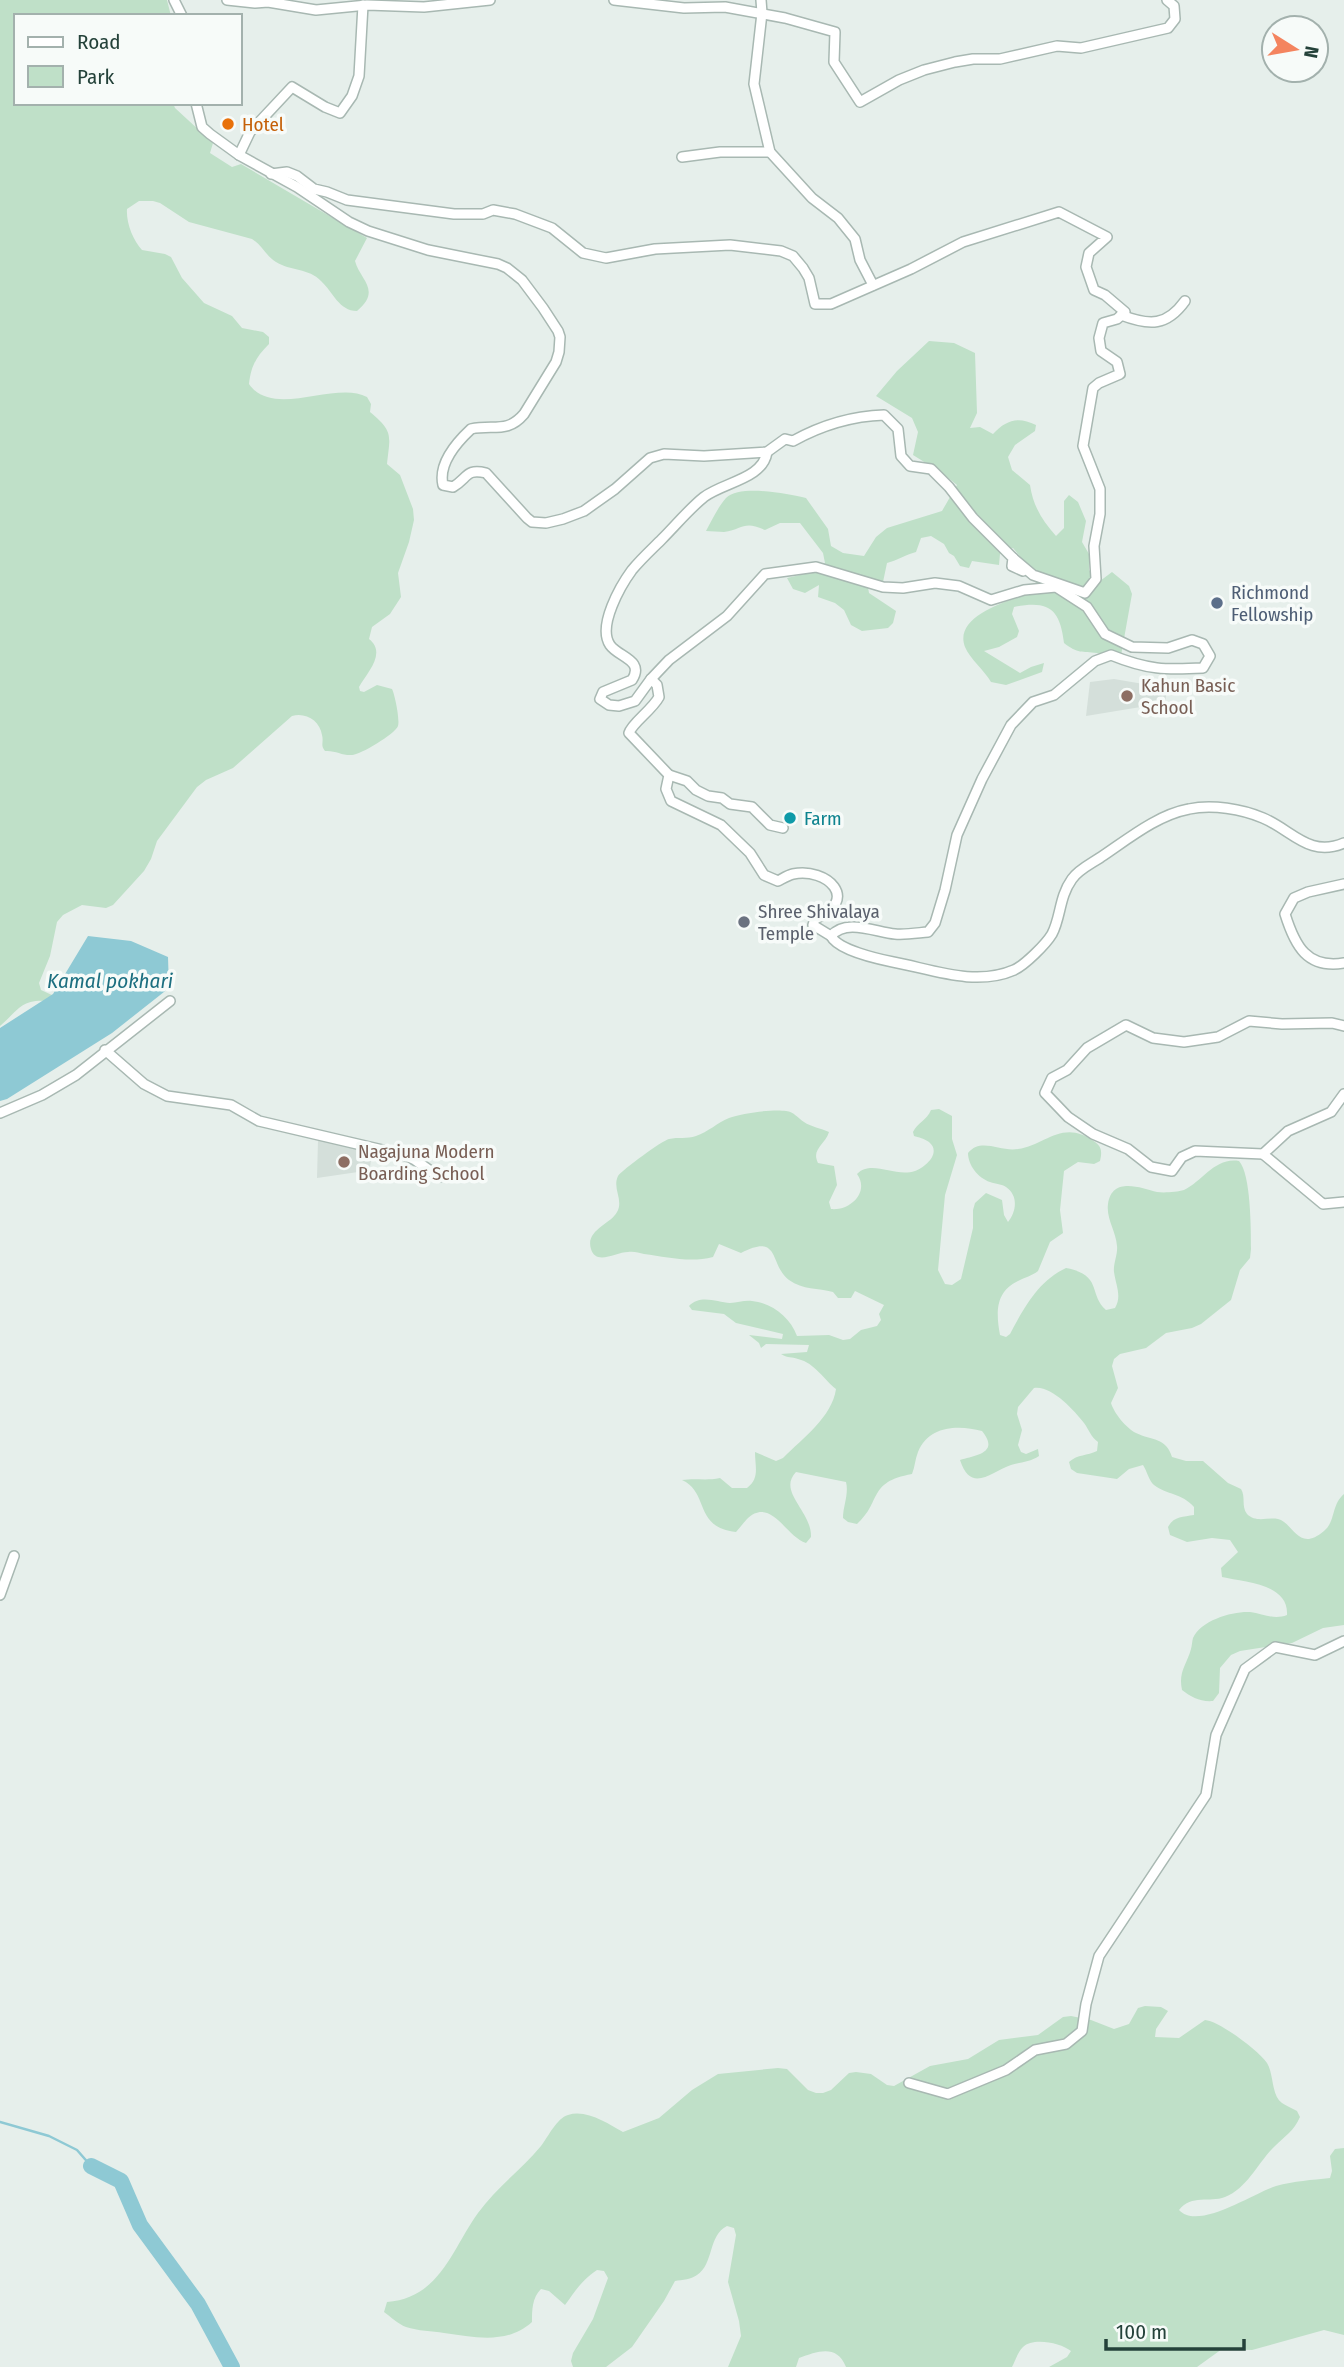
<svg xmlns="http://www.w3.org/2000/svg" width="1344" height="2367" viewBox="0 0 1344 2367" font-family="'Fira Sans Condensed',sans-serif">
	<style>
		.built { fill: #d4dfda }
		.green { fill: #bfe0c8 }
		.water { fill: #8ec9d4 }
		.lines { fill: none; stroke-linecap: round; stroke-linejoin: round }
		.stream { stroke: #8ec9d4; stroke-width: 2.5 }
		.river { stroke: #8ec9d4; stroke-width: 16 }
		.street-casing { stroke: #a8b8b2; stroke-width: 12 }
		.street { stroke: #fff; stroke-width: 9 }
		.food-dot { fill: #e8710a; stroke: #f7fbf9; stroke-width: 2.5 }
		.service-dot { fill: #5c6f8a; stroke: #f7fbf9; stroke-width: 2.5 }
		.education-dot { fill: #8d6e63; stroke: #f7fbf9; stroke-width: 2.5 }
		.culture-dot { fill: #0f9aa8; stroke: #f7fbf9; stroke-width: 2.5 }
		.worship-dot { fill: #6b7280; stroke: #f7fbf9; stroke-width: 2.5 }
		.labels { text-anchor: middle; dominant-baseline: central; stroke-width: 7; stroke-linejoin: round; paint-order: stroke }
		.food-label { font-size: 19px; fill: #c56008; stroke: #f7fbf9; text-anchor: start }
		.service-label { font-size: 19px; fill: #4e5e75; stroke: #f7fbf9; text-anchor: start }
		.education-label { font-size: 19px; fill: #785e54; stroke: #f7fbf9; text-anchor: start }
		.culture-label { font-size: 19px; fill: #0d838f; stroke: #f7fbf9; text-anchor: start }
		.worship-label { font-size: 19px; fill: #5b616d; stroke: #f7fbf9; text-anchor: start }
		.water-label { font-size: 21px; font-style: italic; fill: #1c6f80; stroke: #f7fbf9 }
	</style>
	<rect width="100%" height="100%" fill="#e6efeb"/>
	<g class="built">
		<polygon points="1114,679 1167,688 1165,703 1086,716 1090,682"/>
		<polygon points="318,1140 372,1152 369,1175 358,1172 317,1178"/>
	</g>
	<g class="green">
		<path d="M0,0H167L171,16H16V103H173L175,108L213,143L210,153L232,167L241,164L367,238L355,261C360,280 382,290 357,311C339,311 333,292 321,281C309,268 290,271 276,262C266,256 262,245 252,239L189,222L160,203L153,201H139L127,209C126,223 133,240 142,250L165,254L171,257L182,278L204,303L232,316L242,328L263,332L269,337V344C256,357 251,366 249,384C273,419 336,380 367,397L371,404L370,412C394,432 390,435 387,464L400,475L413,509L414,520L409,542L398,573L401,597L390,614L372,627L369,639C387,653 367,673 359,687L360,691L364,692L377,685L392,689C395,695 400,720 398,726C395,734 360,755 352,755C343,756 335,750 325,751C320,745 324,743 322,735C320,721 306,712 292,716L233,768L206,780L197,787L157,841L151,859L144,871L113,905L106,908L82,905L63,915L57,922L50,956L39,983L41,990L54,996L48,1001C20,999 19,1010 0,1026Z"/>
		<path d="M929,341L954,343L975,353L977,413L970,428L980,427L993,434C1006,420 1018,416 1036,425L1035,431L1015,445L1008,457L1012,470L1030,485C1033,506 1042,520 1056,536L1064,528V501L1069,495L1078,502L1086,521L1082,542L1089,554V570L1100,581L1112,572L1129,586L1132,594L1120,661C1113,658 1105,655 1097,653C1082,651 1078,654 1064,643C1060,609 1049,600 1014,607L1012,614L1019,631L1017,637L999,647L984,651L1020,673L1031,667L1044,663L1042,672L1006,685L991,682C984,670 970,659 965,647C952,614 1018,597 1040,591L1027,565L1013,548L1000,554L999,565L972,561L969,568L960,566L954,556L949,553L944,544L931,536L921,538L916,552C905,555 898,560 887,563L883,582L871,578L867,581L869,593L896,611L893,623L888,628L862,631L851,625L844,610L835,603L818,597L819,585L805,593L793,589L787,578L813,572L825,563L823,553L800,523H780L765,530C744,520 743,529 724,532C719,532 711,531 706,531C712,520 718,507 726,498C741,484 787,494 806,498L828,529L831,546L843,553L864,556L876,537L887,528L942,511L957,485L942,473L913,455L918,432L912,418L876,396L897,371Z"/>
		<path d="M939,1109L952,1116V1139L957,1155L945,1195L938,1270L945,1284L952,1285L961,1279L973,1228V1210L975,1203L986,1193L1002,1200L1004,1215L1008,1222C1016,1212 1019,1196 1006,1187C1002,1184 996,1184 990,1182C978,1178 968,1165 968,1153C981,1137 1000,1152 1018,1149C1046,1145 1063,1118 1095,1142C1102,1147 1102,1152 1100,1161L1094,1164L1078,1162L1064,1171L1060,1210L1063,1233L1050,1242L1038,1271C1032,1276 1025,1277 1018,1281C995,1292 996,1313 1000,1335L1006,1337L1010,1334C1024,1308 1038,1281 1066,1268C1103,1275 1088,1294 1106,1310L1115,1308C1122,1296 1116,1286 1114,1272C1113,1264 1118,1254 1117,1246C1116,1231 1106,1219 1108,1204C1112,1176 1141,1188 1157,1192C1164,1193 1177,1192 1184,1190C1203,1181 1215,1157 1239,1161C1251,1174 1251,1230 1251,1249L1250,1258L1240,1270L1231,1300L1201,1324L1192,1328L1166,1333L1146,1348L1120,1354L1114,1359L1112,1366L1118,1388L1111,1403C1114,1413 1126,1428 1136,1433C1152,1441 1166,1437 1172,1457L1186,1461H1203L1228,1483L1241,1489C1246,1497 1241,1506 1247,1514C1256,1523 1267,1517 1278,1519C1294,1523 1298,1553 1324,1531C1336,1521 1331,1505 1344,1494V1625L1323,1628L1292,1643L1240,1651L1231,1655L1220,1668L1219,1693L1213,1701C1200,1702 1191,1697 1182,1690C1178,1672 1187,1664 1191,1649C1192,1645 1192,1642 1193,1638C1201,1620 1233,1611 1250,1612C1264,1614 1274,1620 1287,1615C1289,1583 1243,1582 1222,1577L1221,1568L1238,1552L1230,1540L1212,1538L1187,1542L1170,1535L1168,1527C1174,1516 1183,1517 1194,1515V1507C1182,1493 1167,1495 1154,1485C1149,1481 1147,1471 1143,1465L1129,1469L1117,1479L1077,1473L1071,1469L1069,1462C1078,1454 1087,1456 1097,1451L1098,1442C1091,1437 1089,1430 1084,1423C1074,1410 1051,1385 1034,1388L1018,1407L1017,1414L1022,1430L1018,1445L1021,1452L1026,1454L1038,1449L1039,1456C1030,1462 1021,1462 1011,1465C991,1472 971,1494 960,1460C976,1455 1000,1453 982,1431C959,1425 929,1425 918,1452C915,1459 915,1467 912,1474C867,1482 882,1502 857,1524L848,1522L843,1518C843,1506 849,1494 846,1482L796,1472C777,1492 812,1511 811,1537L806,1543C786,1537 771,1496 747,1519C743,1523 740,1528 736,1532C693,1527 710,1493 682,1480C696,1478 706,1481 720,1478L732,1488H747C760,1478 755,1467 755,1452L776,1461L783,1458C803,1438 832,1417 836,1389C824,1380 815,1363 798,1359C791,1356 789,1359 781,1354L807,1352L809,1345L766,1344L761,1348L759,1343L749,1335L782,1339L783,1334L736,1323L724,1314L692,1310L689,1306C700,1294 717,1302 730,1303C738,1303 744,1300 752,1301C772,1303 790,1317 797,1336L829,1335L843,1340L850,1339L861,1330L877,1326L881,1320L879,1314L884,1305L855,1291L851,1298H838L833,1292C818,1288 803,1290 789,1280C769,1265 781,1232 741,1253L719,1244L713,1257C690,1263 667,1257 644,1254C639,1253 634,1251 628,1252C616,1252 596,1266 591,1249C585,1230 611,1224 617,1212C624,1200 612,1189 618,1176C622,1170 663,1140 669,1139C678,1137 687,1139 696,1136C708,1132 717,1123 729,1118C742,1113 773,1109 786,1111C794,1112 798,1118 804,1122C811,1127 821,1128 829,1132C825,1145 811,1149 818,1163L834,1166L837,1185L829,1202L831,1209C850,1211 870,1192 857,1174C872,1159 895,1178 915,1171C925,1167 942,1153 929,1142C925,1139 918,1137 914,1136L913,1132C917,1123 927,1120 931,1110Z"/>
		<path d="M1145,2006L1161,2007L1168,2011L1156,2029L1155,2037L1179,2038L1205,2020C1219,2021 1258,2050 1267,2063C1274,2074 1271,2095 1282,2103C1286,2106 1292,2108 1297,2111L1300,2117C1294,2131 1285,2136 1275,2146C1258,2162 1248,2188 1225,2197C1209,2203 1192,2194 1179,2210C1198,2231 1253,2193 1276,2186C1294,2181 1312,2180 1330,2178L1332,2171L1330,2156L1335,2149L1344,2148V2335L1324,2330L1252,2350L1222,2349L1197,2367H1049L1067,2357L1071,2351C1061,2343 1033,2337 1023,2347C1018,2352 1015,2361 1012,2367H846C837,2344 818,2351 799,2358L796,2367H728L741,2336L739,2321L728,2282L736,2235L734,2228L727,2226C708,2235 714,2264 697,2275C692,2279 682,2280 675,2281L664,2301L632,2347L606,2367H573L571,2361L573,2353L593,2319L608,2278L604,2271L597,2270C581,2281 576,2290 565,2305L549,2291L541,2289C532,2298 532,2310 532,2322C507,2345 474,2337 444,2333C432,2331 418,2331 406,2327C398,2324 391,2317 384,2312L387,2302C440,2298 452,2249 478,2213C496,2188 521,2170 541,2146C548,2137 557,2118 568,2115C587,2109 608,2124 623,2132L659,2118L692,2090L718,2074L778,2068L787,2069L808,2090L816,2093H823L831,2090L849,2073L856,2072L871,2074L887,2085L894,2086L930,2066L968,2059L999,2040L1038,2035L1063,2017L1071,2016L1091,2020L1114,2029L1129,2024L1138,2008Z"/>
	</g>
	<polygon class="water" points="88,936 131,941 168,957 169,988 112,1033 7,1099 0,1101 0,1028 53,994"/>
	<g class="lines">
		<polyline class="stream" points="0,2122 49,2136 77,2150 91,2166"/>
		<polyline class="river" points="91,2166 121,2181 140,2225 198,2304 232,2367"/>
		<defs>
			<g id="street">
				<polyline points="174,0 182,16"/>
				<polyline points="227,0 255,3 268,2 316,10 367,5 424,7 490,0"/>
				<polyline points="614,0 684,8 725,7 785,18 835,32 834,62 860,102 899,80 924,70 955,62 973,59 1000,59 1057,46 1081,48 1168,28 1175,19 1174,6 1167,0"/>
				<polyline points="761,0 762,13 754,84 770,152 812,198 838,218 855,239 860,260 873,285"/>
				<path d="M196,103L202,127L210,134L239,155L297,187L349,222L368,231L428,250L498,264L507,268L522,280L543,308L558,331L560,337L559,352L556,362L524,414C507,434 493,424 471,429C456,443 438,464 443,485L453,487C468,478 466,468 486,473L527,518L532,522L546,523L563,519L584,511L615,489L650,458L664,454L704,456L767,452L785,439L793,441C822,425 851,416 884,415L898,429L901,456L910,466L931,469L949,487L973,518L1013,558L1012,566L1023,571"/>
				<polyline points="239,155 250,132 292,87 325,107 340,113 352,96 359,76 363,5"/>
				<polyline points="682,157 720,152 770,152"/>
				<polyline points="271,174 287,172 297,176 314,189 327,192 347,200 454,214 483,214 493,210 515,214 552,228 583,253 606,258 655,249 730,245 781,251 793,256 803,268 809,278 815,304 831,304 911,269 963,242 1059,212 1107,237 1089,253 1086,267 1094,290 1105,295 1125,312 1117,319 1103,323 1099,338 1101,351 1117,362 1120,374 1099,383 1093,388 1083,446 1100,489 1100,514 1094,546 1096,579 1085,593 1033,575 1013,558"/>
				<path d="M1121,315C1150,326 1167,326 1185,301"/>
				<path d="M767,452C763,479 724,482 704,497C689,509 676,525 662,539C652,549 641,559 632,570C621,585 597,626 610,645C618,657 645,660 632,680L603,692L600,699L609,705L619,706L635,701L651,679L669,660L727,616L765,574L816,567L883,587L903,588L935,583L959,586L991,600L1024,590L1056,587L1087,607L1105,634L1132,647L1168,648L1192,640L1203,644L1210,656L1203,668C1165,670 1148,670 1111,655L1095,661L1054,695L1033,702L1011,725L982,779L957,835L945,890L935,923L928,932C917,933 905,935 895,934C875,932 846,918 831,936C838,950 878,959 893,962C931,969 975,987 1014,970C1025,965 1046,944 1052,934C1061,917 1059,897 1072,879C1079,869 1091,864 1101,857C1128,839 1157,815 1189,809C1212,804 1242,809 1263,818C1292,830 1309,858 1344,843"/>
				<path d="M651,679L657,685L659,697C652,710 632,723 629,733L669,775L666,789L671,801L721,825L750,853L764,875L778,881C782,879 788,875 793,874C827,867 861,900 815,919L813,925L831,936"/>
				<polyline points="669,775 687,781 696,790 708,796 722,798 730,804 752,807 770,825 783,828"/>
				<path d="M1344,884L1308,892L1294,898L1285,914C1295,946 1307,969 1344,963"/>
				<polyline points="105,1050 144,1084 167,1096 231,1105 259,1121 404,1155 415,1160 439,1177"/>
				<polyline points="1344,1094 1331,1112 1288,1131 1263,1154 1323,1204 1344,1202"/>
				<polyline points="0,1113 42,1095 76,1075 170,1001"/>
				<polyline points="1263,1154 1195,1151 1182,1157 1172,1171 1151,1167 1128,1149 1093,1134 1068,1117 1045,1093 1052,1078 1067,1070 1087,1048 1126,1025 1153,1038 1184,1042 1218,1037 1249,1021 1282,1024 1332,1023 1344,1026"/>
				<polyline points="0,1595 14,1556"/>
				<polyline points="909,2083 948,2094 1006,2070 1035,2050 1066,2044 1082,2031 1086,2004 1099,1956 1206,1795 1216,1735 1245,1669 1275,1647 1315,1655 1344,1641"/>
			</g>
		</defs>
		<use href="#street" class="street-casing"/>
		<use href="#street" class="street"/>
	</g>
	<circle class="food-dot" cx="228" cy="124" r="7"/>
	<circle class="service-dot" cx="1217" cy="603" r="7"/>
	<g class="education-dot">
		<circle cx="1127" cy="696" r="7"/>
		<circle cx="344" cy="1162" r="7"/>
	</g>
	<circle class="culture-dot" cx="790" cy="818" r="7"/>
	<circle class="worship-dot" cx="744" cy="922" r="7"/>
	<g class="labels">
		<g class="food-label">
			<text x="242" y="124">Hotel</text>
		</g>
		<g class="service-label">
			<text x="1231" y="592">Richmond<tspan x="1231" dy="22">Fellowship</tspan></text>
		</g>
		<g class="education-label">
			<text x="1141" y="685">Kahun Basic<tspan x="1141" dy="22">School</tspan></text>
			<text x="358" y="1151">Nagajuna Modern<tspan x="358" dy="22">Boarding School</tspan></text>
		</g>
		<g class="culture-label">
			<text x="804" y="818">Farm</text>
		</g>
		<g class="worship-label">
			<text x="758" y="911">Shree Shivalaya<tspan x="758" dy="22">Temple</tspan></text>
		</g>
		<g class="water-label">
			<text x="110" y="981">Kamal pokhari</text>
		</g>
	</g>
	<rect x="14" y="14" width="228" height="91" fill="#f7fbf9" stroke="#a3b1ad" stroke-width="2"/>
	<rect x="28" y="37" width="35" height="10" fill="#ffffff" stroke="#a3b1ad" stroke-width="2"/>
	<text x="77" y="49" font-size="21" fill="#24423a">Road</text>
	<rect x="28" y="66" width="35" height="21" fill="#bfe0c8" stroke="#a3b1ad" stroke-width="2"/>
	<text x="77" y="84" font-size="21" fill="#24423a">Park</text>
	<g transform="translate(1295 49) rotate(101)"><circle r="33" fill="#f7fbf9" stroke="#a3b1ad" stroke-width="2"/>
	<path d="M0-5L12 26L0 18L-12 26Z" fill="#f4845f"/>
	<text y="-10" font-size="19" font-weight="bold" text-anchor="middle" fill="#24423a">N</text>
	</g>
	<path d="M1106 2339v10h138v-10" fill="none" stroke="#24423a" stroke-width="3.5"/>
	<text x="1116" y="2339" font-size="21" fill="#24423a" stroke="#f7fbf9" stroke-width="5" paint-order="stroke">100 m</text>
</svg>
